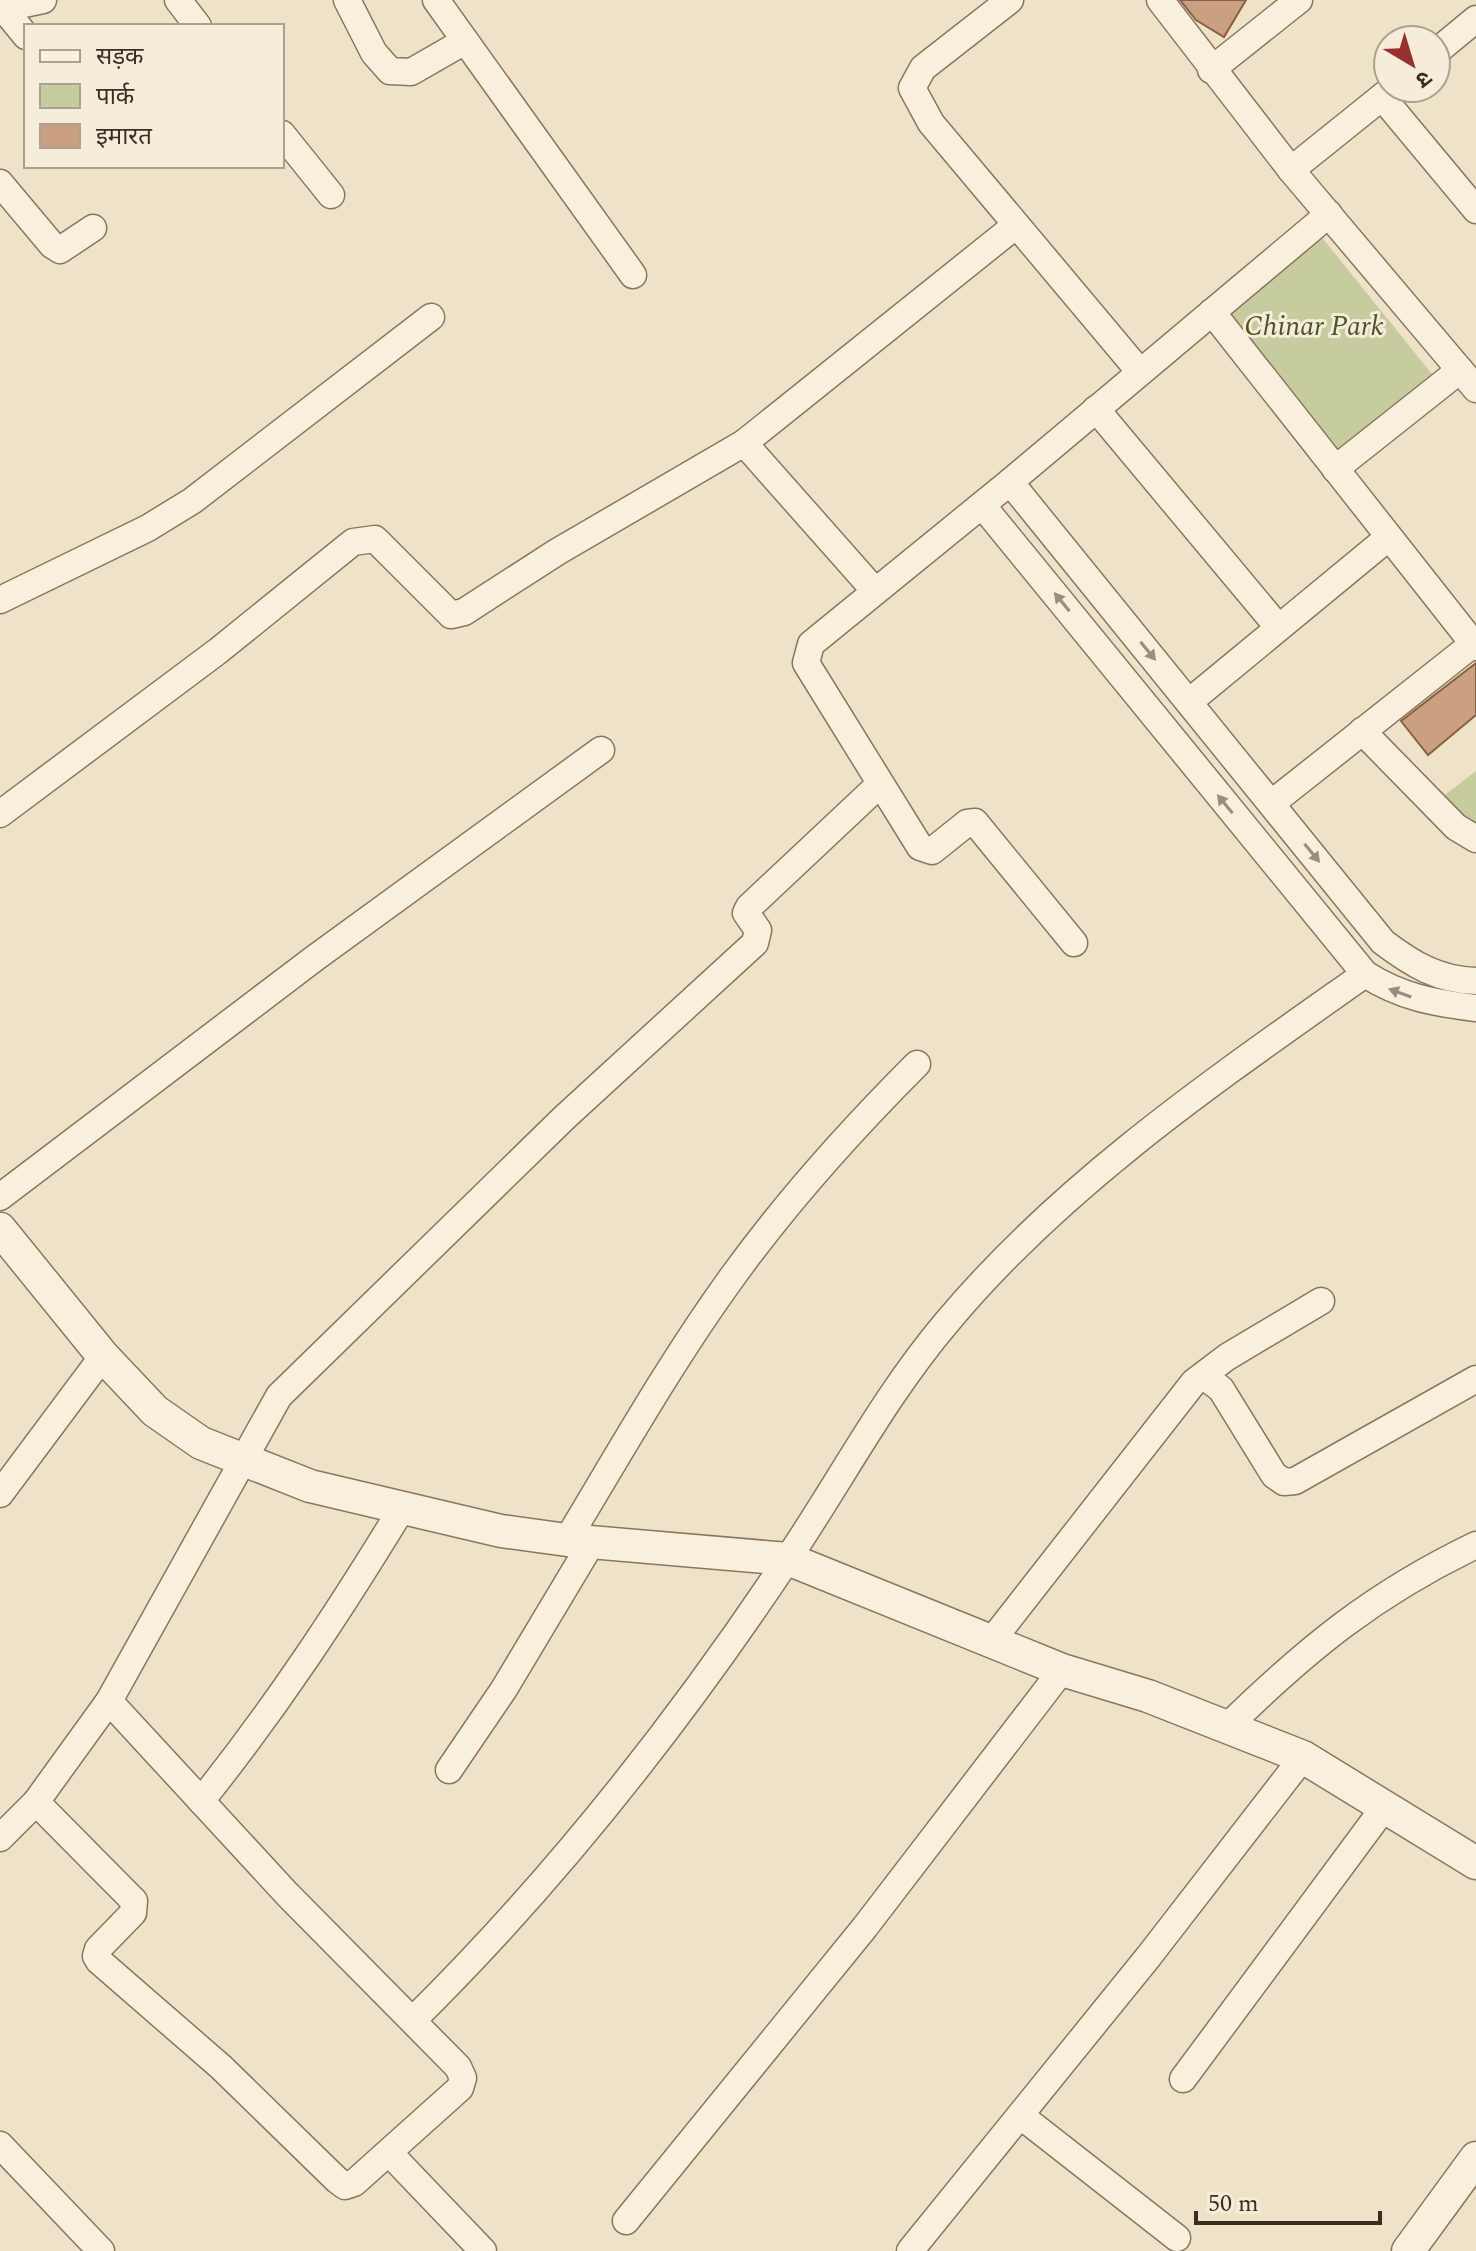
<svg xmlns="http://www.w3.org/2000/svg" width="1476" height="2251" viewBox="0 0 1476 2251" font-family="Spectral,'Noto Sans Devanagari',serif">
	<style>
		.green { fill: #c6cc9d }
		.building { fill: #caa080; stroke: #886144; stroke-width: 2 }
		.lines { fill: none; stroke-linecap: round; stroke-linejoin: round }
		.minor-casing { stroke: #8a765e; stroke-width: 29 }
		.tertiary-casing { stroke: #8a765e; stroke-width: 35 }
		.minor { stroke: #f8f0dc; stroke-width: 26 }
		.tertiary { stroke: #f8f0dc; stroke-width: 32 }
		.oneway { fill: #9a8f7e }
		.labels { text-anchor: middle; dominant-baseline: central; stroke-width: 6; stroke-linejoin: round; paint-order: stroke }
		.park-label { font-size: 28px; font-style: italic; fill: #4a5628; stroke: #f5edd9 }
	</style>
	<rect width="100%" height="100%" fill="#eee3c9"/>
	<g class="green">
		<polygon points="1320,235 1436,379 1340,456 1225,313"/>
		<polygon points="1476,771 1476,831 1441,798"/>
	</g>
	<g class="building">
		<polygon points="1180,0 1246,0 1224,37 1196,20"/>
		<polygon points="1476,663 1476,715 1428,755 1401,721"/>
	</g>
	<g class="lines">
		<defs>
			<g id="minor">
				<polyline points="178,0 198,26"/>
				<polyline points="347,0 374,53 390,71 411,72 465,41"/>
				<polyline points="436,0 633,275"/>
				<polyline points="1010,0 923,68 912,88 931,123 1140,372"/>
				<polyline points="1160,0 1291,170 1476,389"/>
				<polyline points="3,8 26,36"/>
				<polyline points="0,9 43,0"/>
				<polyline points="1436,52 1476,19"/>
				<polyline points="1211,70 1299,0"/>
				<polyline points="1382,97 1476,210"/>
				<polyline points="282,134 331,195"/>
				<polyline points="1291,170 1393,88"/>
				<polyline points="0,183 52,245 60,250 93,228"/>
				<polyline points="1212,312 1476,647"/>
				<polyline points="1096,409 1278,627"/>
				<polyline points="744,443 875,591"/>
				<polyline points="1335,469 1460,370"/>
				<path d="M1010,482L1383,942C1412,964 1438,980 1476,981"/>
				<path d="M982,505L1365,974C1401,997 1434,1003 1476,1008"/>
				<polyline points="0,600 148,528 192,501 431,317"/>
				<polyline points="1189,702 1389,537"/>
				<polyline points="1362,731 1456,827 1476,839"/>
				<polyline points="1272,803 1473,644"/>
				<polyline points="0,814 218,651 353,542 375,539 451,615 464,612 557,552 744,443 1015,226"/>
				<polyline points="1074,943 975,822 967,823 932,851 920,847 806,663 811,644 1010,482 1329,214"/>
				<polyline points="0,1197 315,958 601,750"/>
				<polyline points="1205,1377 1221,1389 1274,1475 1284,1482 1295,1481 1476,1379"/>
				<polyline points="0,1494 103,1356"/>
				<path d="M567,1540C620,1452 672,1360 733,1276C788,1200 851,1130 917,1064"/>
				<polyline points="993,1639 1194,1382 1227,1357 1321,1301"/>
				<path d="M1228,1726C1308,1648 1374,1594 1476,1545"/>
				<polyline points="449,1770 504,1689 592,1542"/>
				<path d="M201,1801C277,1706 338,1613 401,1510"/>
				<polyline points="36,1802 134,1901 133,1913 98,1949 96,1956 99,1961 221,2067 337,2180 345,2186 354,2183 460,2088 463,2078 458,2067 287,1894 109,1701"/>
				<polyline points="0,1838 36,1802 109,1701 279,1396 565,1117 755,943 758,930 746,913 749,907 880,784"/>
				<path d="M413,2020C555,1880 677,1725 787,1560C841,1480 885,1395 947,1322C1063,1183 1218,1078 1365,974"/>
				<polyline points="1183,2079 1386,1805"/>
				<polyline points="1021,2116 1177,2238"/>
				<polyline points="0,2145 101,2251"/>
				<polyline points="393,2150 396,2160 483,2251"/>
				<polyline points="626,2221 865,1927 1062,1670"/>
				<polyline points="910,2251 1149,1956 1303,1757"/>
			</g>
			<g id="tertiary">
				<polyline points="0,1229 103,1356 155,1411 201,1443 310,1486 501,1531 567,1540 788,1559 1062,1670 1148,1696 1303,1757 1476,1863"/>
				<polyline points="1408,2251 1476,2158"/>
			</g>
		</defs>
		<use href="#minor" class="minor-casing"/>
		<use href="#tertiary" class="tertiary-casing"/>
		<use href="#minor" class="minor"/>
		<use href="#tertiary" class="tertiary"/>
	</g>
	<defs><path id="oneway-solid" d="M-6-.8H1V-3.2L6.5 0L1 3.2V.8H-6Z" transform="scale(2)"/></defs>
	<g class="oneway">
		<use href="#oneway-solid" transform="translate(1062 602) rotate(-129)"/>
		<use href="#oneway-solid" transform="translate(1148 651) rotate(51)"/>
		<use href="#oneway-solid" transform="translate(1225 804) rotate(-129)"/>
		<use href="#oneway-solid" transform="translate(1312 853) rotate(51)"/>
		<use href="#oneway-solid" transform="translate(1400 993) rotate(-160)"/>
	</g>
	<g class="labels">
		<g class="park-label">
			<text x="1314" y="326">Chinar Park</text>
		</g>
	</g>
	<rect x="24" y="24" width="260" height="144" fill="#f5edd9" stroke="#aba18f" stroke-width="2"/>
	<rect x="40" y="50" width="40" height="12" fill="#f8f0dc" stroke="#aba18f" stroke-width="2"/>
	<text x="96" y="64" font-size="24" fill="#3b2e21">सड़क</text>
	<rect x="40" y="84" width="40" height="24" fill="#c6cc9d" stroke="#aba18f" stroke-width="2"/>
	<text x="96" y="104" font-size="24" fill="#3b2e21">पार्क</text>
	<rect x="40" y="124" width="40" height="24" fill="#caa080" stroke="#aba18f" stroke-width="2"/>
	<text x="96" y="144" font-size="24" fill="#3b2e21">इमारत</text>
	<g transform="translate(1412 64) rotate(142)"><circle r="38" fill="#f5edd9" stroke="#aba18f" stroke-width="2"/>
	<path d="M0-6L14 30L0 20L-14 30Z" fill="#973130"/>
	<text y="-12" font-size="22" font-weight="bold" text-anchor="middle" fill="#3b2e21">उ</text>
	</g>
	<path d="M1196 2211v12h184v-12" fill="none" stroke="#3b2e21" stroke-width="4"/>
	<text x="1208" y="2211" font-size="24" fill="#3b2e21" stroke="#f5edd9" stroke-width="6" paint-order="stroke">50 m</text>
</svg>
